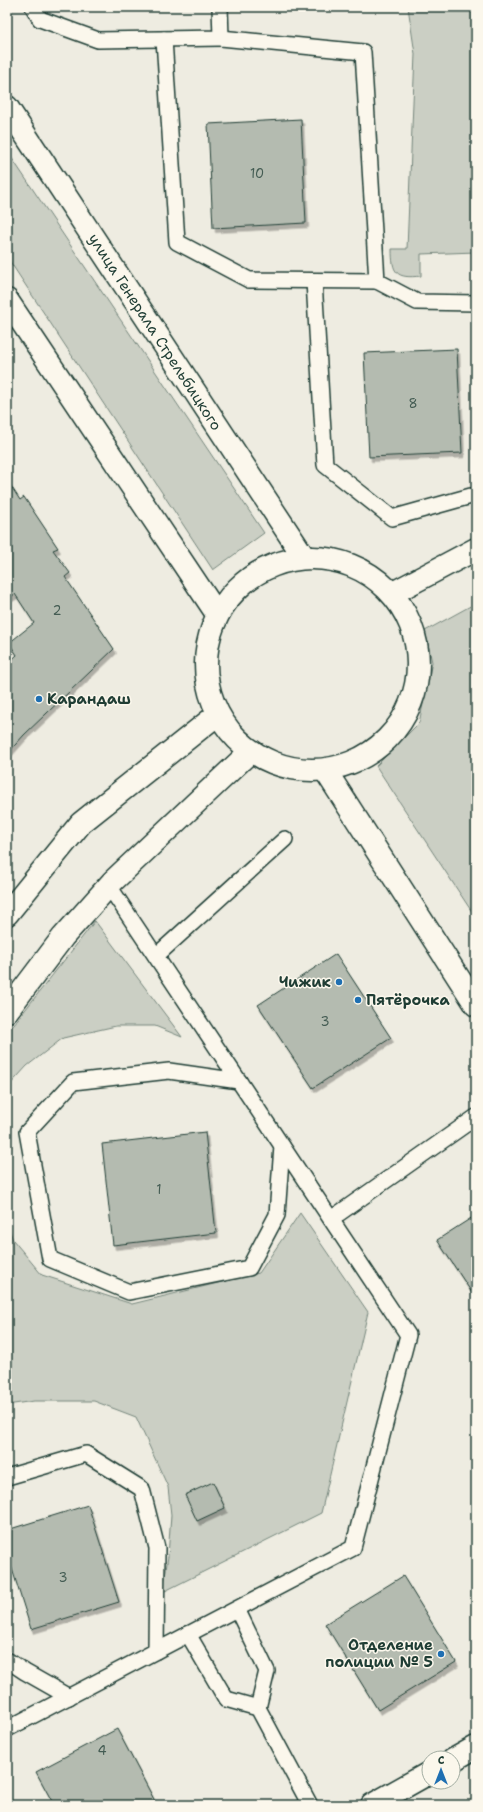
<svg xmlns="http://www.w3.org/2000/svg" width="483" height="1812" viewBox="0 0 483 1812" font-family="'Shantell Sans',sans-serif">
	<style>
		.green { fill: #cbcfc4; stroke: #75867c }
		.building { fill: #b4bbb0; stroke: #1f3d34; filter: url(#shadow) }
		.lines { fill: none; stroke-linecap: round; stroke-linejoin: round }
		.service-casing { stroke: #1f3d34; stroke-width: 18 }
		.minor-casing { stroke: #1f3d34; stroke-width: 25 }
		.service { stroke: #fbf7ec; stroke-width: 15 }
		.minor { stroke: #fbf7ec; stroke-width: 22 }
		.poi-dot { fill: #1f6fb2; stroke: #fbf7ec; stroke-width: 1.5 }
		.labels { text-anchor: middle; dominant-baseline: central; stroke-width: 3; stroke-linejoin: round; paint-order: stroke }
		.number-label { font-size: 13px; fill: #445c53 }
		.street-label { font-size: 15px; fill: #1f3d34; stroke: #fbf7ec }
		.poi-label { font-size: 15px; font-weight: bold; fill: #1f3d34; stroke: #fbf7ec; text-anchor: start }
	</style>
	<defs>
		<filter id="shadow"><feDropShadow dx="2.5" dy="4.5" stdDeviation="0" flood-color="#0004"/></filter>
	</defs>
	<rect width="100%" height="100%" fill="#eeece1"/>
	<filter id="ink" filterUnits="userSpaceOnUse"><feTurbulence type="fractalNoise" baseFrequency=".025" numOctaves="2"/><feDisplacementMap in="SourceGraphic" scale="8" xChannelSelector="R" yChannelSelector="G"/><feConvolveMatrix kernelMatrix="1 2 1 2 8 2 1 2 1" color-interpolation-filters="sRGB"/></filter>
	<g filter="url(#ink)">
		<g class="green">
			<path d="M408,7H476V252L421,254V276C396,279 392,273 392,249H407L415,54Z"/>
			<polygon points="7,151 264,533 213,570 7,257"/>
			<polygon points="476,603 476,918 376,766 419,723 432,662 425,631"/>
			<polygon points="95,921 182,1037 155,1026 116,1026 63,1038 27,1066 7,1088 7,1033"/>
			<polygon points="300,1213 368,1312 321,1513 163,1592 168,1556 171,1515 168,1487 136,1417 94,1401 34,1401 7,1405 7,1223 13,1240 42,1275 132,1304 259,1273"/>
		</g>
		<g class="building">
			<polygon points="301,119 306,223 213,228 208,124"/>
			<polygon points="457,349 462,453 369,457 364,353"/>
			<polygon points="7,480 20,500 24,497 58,548 53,550 70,573 65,577 114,649 24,735 7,754 7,664 17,655 9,643 34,623 15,594 10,597 7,593"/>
			<polygon points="336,954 391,1038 313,1088 258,1005"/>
			<polygon points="205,1132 216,1233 113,1245 102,1144"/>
			<polygon points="476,1215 476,1299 437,1240"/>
			<polygon points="213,1482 225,1508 197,1521 185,1495"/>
			<polygon points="88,1505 119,1602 31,1629 7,1553 7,1530"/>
			<polygon points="403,1576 456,1662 378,1710 325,1624"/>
			<polygon points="117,1729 157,1805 54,1805 36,1772"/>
		</g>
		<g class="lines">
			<defs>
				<g id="service">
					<polyline points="33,7 40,19 98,40 221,38 220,7"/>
					<polyline points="164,39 177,242 249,280 377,281 363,52 221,38"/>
					<polyline points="314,281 325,465 392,518 471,496 476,496"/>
					<polyline points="377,281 417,302 476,303"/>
					<polyline points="156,956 285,839"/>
					<polyline points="239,1081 169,1071 73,1082 27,1132 50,1259 129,1292 249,1268 277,1215 282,1146"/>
					<polyline points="331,1219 476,1117"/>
					<polyline points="7,1477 86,1454 142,1489 157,1548 156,1651"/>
					<polyline points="237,1609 267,1671 258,1708"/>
					<polyline points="188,1634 226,1699 258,1708 310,1805"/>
					<polyline points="7,1660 25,1672 69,1697"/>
					<polyline points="7,1729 353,1548 408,1335 109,886"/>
				</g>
				<g id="minor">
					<polyline points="7,107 304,557"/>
					<polyline points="7,300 217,614"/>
					<circle cx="312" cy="664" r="106"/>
					<polyline points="393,593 476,549"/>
					<polyline points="325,770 476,1005"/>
					<polyline points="7,914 81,823 218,714"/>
					<polyline points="7,1011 63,937 113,881 251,751"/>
					<polyline points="453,1760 476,1747"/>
					<polyline points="372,1805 429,1773"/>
				</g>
			</defs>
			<use href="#service" class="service-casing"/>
			<use href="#minor" class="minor-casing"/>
			<use href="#service" class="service"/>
			<use href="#minor" class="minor"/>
		</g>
	</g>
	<g class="poi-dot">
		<circle cx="39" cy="699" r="4"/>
		<circle cx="339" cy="982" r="4"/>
		<circle cx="358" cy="1000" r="4"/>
		<circle cx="441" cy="1654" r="4"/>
	</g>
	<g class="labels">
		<g class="number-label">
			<text x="257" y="173">10</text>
			<text x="413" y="403">8</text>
			<text x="57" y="610">2</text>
			<text x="325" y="1021">3</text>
			<text x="159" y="1189">1</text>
			<text x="63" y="1577">3</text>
			<text x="102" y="1750">4</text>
		</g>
		<g class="street-label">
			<text transform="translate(155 332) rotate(57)">улица Генерала Стрельбицкого</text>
		</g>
		<g class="poi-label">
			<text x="47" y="699">Карандаш</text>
			<text x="331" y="982" text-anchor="end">Чижик</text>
			<text x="366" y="1000">Пятёрочка</text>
			<text x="433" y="1645" text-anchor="end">Отделение<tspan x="433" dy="17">полиции № 5</tspan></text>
		</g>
	</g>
	<rect width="483" height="1812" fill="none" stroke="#fbf7ec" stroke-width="24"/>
	<rect x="12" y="12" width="459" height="1788" fill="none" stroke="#1f3d34" stroke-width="1.5" filter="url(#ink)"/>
	<g transform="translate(441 1770)"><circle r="19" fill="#fbf7ec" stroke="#a3ada2"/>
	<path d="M0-3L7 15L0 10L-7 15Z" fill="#1f6fb2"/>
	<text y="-6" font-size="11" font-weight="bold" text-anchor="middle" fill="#1f3d34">С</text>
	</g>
</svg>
